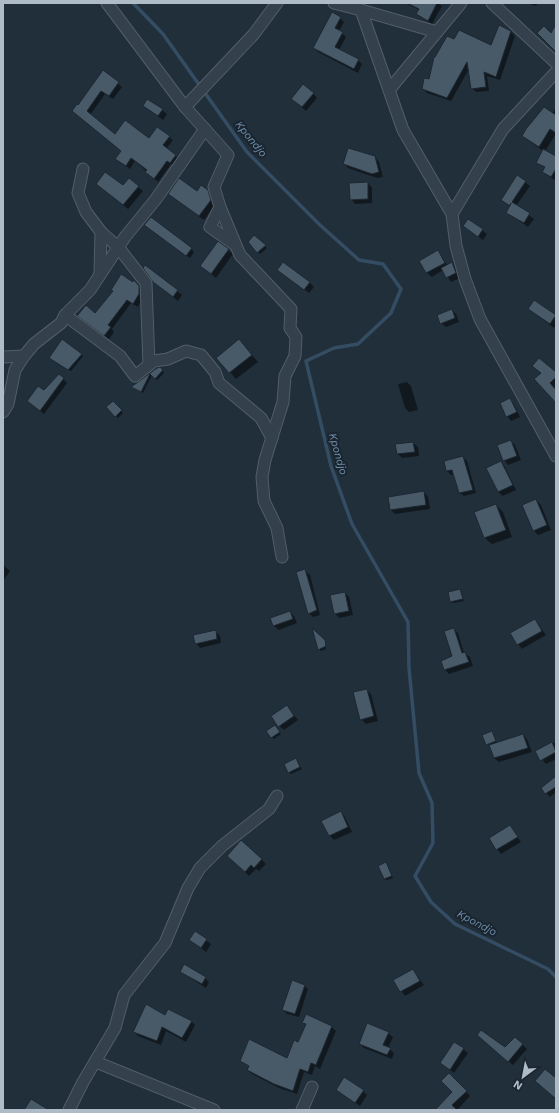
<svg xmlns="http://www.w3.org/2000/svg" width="559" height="1113" viewBox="0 0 559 1113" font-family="'Work Sans',sans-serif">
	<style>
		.shadow { fill: #0007 }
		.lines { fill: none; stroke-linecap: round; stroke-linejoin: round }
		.stream { stroke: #344d63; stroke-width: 3.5 }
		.building { fill: #485967; stroke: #1c2732 }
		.street-casing { stroke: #525e69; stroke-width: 13 }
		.street { stroke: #34404b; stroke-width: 11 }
		.labels { text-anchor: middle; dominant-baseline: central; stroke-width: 4; stroke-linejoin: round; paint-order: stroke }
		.water-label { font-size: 11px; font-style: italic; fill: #6f90ac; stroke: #1a252f }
	</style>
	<rect width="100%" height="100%" fill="#212f3b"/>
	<g class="shadow">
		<polygon points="405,3 438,3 442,6 432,24 417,14 419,10"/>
		<polygon points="527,3 538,3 536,6"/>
		<polygon points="340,18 344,22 339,31 346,37 339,50 358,60 362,64 358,73 318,52 314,48"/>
		<polygon points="500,26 508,29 515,36 500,80 487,76 489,91 476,92 472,88 469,69 451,101 427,93 423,89 454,41 492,46"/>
		<polygon points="103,72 122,87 113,99 105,94 90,115 115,136 149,140 169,137 173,140 166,149 179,159 174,166 171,164 158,182 135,161 130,169 120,162 122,151 79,106"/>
		<polygon points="313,93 317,98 306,111 292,99"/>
		<polygon points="144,106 162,110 167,114 163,120"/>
		<polygon points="556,107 556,134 545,151 556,157 556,181 543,172 545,168 537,162 543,151 523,136 552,114"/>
		<polygon points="375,157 379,162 383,177 377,178 348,168 344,164"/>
		<polygon points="517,176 530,186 516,206 534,219 528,227 507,212 510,207 502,200"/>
		<polygon points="129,180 143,191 128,209 97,184 123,186"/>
		<polygon points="368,183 372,188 372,203 355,204 351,199"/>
		<polygon points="207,191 212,196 215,205 204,220 169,194"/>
		<polygon points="468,220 487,234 483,240 464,226"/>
		<polygon points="148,228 191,249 194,252 190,258"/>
		<polygon points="254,237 267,248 260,254 249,242"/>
		<polygon points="218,243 233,254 216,278 202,266"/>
		<polygon points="438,252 448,266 452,263 457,268 460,278 451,282 443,270 432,277 427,273 421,261"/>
		<polygon points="146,266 182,295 178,301 154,282"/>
		<polygon points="278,270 309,282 314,287 309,293"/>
		<polygon points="135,281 143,290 143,298 138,307 131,303 112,329 114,332 109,339 83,319 95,315"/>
		<polygon points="529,309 555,316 556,325 554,328"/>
		<polygon points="452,310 456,314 459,322 446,327 441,323"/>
		<polygon points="246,348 258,362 236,379 218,358"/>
		<polygon points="81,355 83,356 71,371 50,358"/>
		<polygon points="533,366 556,374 556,402 542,374"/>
		<polygon points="160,368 164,373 157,380 152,375 143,393 133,387"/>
		<polygon points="63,379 67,383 44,414 32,405 45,392"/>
		<polygon points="407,382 411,386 418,410 409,412 405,408 398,384"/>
		<polygon points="510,400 514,404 520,417 511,421 507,416"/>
		<polygon points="113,402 123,413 118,418 108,407"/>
		<polygon points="511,441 515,445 521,460 508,465 504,460"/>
		<polygon points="413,443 418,447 419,456 402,458 398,454"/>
		<polygon points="463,457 467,461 476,493 464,496 460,493 454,474 451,475 447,471"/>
		<polygon points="501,462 505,467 516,490 503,496 498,492"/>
		<polygon points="424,492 428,497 430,509 395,514 391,510"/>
		<polygon points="536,500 541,505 551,530 538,535 534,531"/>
		<polygon points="496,505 503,512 512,537 492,544 485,538 475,513"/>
		<polygon points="3,565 10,571 3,581"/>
		<polygon points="305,571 310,575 320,615 313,617 309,613"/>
		<polygon points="459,590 464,601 453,603 451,602"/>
		<polygon points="345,593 349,597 353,615 339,618 335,613"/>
		<polygon points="290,612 294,616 297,623 279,630 274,626"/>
		<polygon points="535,620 546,635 522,649 518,644"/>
		<polygon points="453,629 458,633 464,653 470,657 473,666 449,674 445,670 442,661 454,657"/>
		<polygon points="215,631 220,636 221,643 200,648 196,643"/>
		<polygon points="324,640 326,649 321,651 319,649"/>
		<polygon points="367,690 371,694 378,721 366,724 361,719"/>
		<polygon points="287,707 298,720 284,730 279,726"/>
		<polygon points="277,728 281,734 274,739 272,737"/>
		<polygon points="492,732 497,743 523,735 527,739 532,752 499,762 494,758 490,745 487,744"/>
		<polygon points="556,742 556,759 546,764 536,752"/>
		<polygon points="296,760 302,769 291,774 289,772"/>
		<polygon points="556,777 556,792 550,797 542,788"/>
		<polygon points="341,812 345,817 352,832 334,840 330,836 322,821"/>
		<polygon points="510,827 521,842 501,854 490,839"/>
		<polygon points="229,856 261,859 266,864 259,871 256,869 249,876"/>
		<polygon points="387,865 393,878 387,880 385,879"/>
		<polygon points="195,933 211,944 206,952 191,940"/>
		<polygon points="413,970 424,985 405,996 395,981"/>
		<polygon points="181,972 205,978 209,982 206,988"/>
		<polygon points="305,986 308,989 299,1017 287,1014 283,1010"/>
		<polygon points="166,1016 191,1021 195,1025 186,1042 166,1031 161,1045 138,1036 134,1032"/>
		<polygon points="306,1016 332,1027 336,1031 320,1069 315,1066 312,1075 304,1072 297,1094 279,1088 252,1074 248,1070 250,1067 241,1060 288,1059 299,1043 307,1026 304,1022"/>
		<polygon points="388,1033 393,1037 388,1048 394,1053 392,1059 364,1048 360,1044"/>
		<polygon points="515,1038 527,1049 513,1065 483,1039 506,1049"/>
		<polygon points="455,1043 468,1053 454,1073 441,1063"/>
		<polygon points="449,1074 470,1096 457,1110 436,1110 454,1092"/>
		<polygon points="337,1090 363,1091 367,1095 360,1106"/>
	</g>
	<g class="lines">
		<polyline class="stream" points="133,3 163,34 247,152 320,225 359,260 383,264 401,289 391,313 358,344 334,348 306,361 331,466 352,524 408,622 409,668 419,773 432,803 433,843 415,876 431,902 455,924 548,969 556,977"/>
	</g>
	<g class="building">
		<polygon points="407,3 437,3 428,21 416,14 419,9"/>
		<polygon points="332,12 341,17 335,28 343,32 335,47 359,59 354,69 313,48"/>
		<polygon points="556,24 556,52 537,33 544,26 551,33"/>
		<polygon points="499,25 511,31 496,77 484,72 486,87 471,89 467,62 447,98 422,89 424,78 429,79 434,57 435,57 447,36 454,39 459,30 491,45"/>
		<polygon points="103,70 119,82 109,96 101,91 87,111 115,134 125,120 149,138 157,127 170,136 163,145 176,155 170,163 167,161 154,179 145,172 147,170 131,158 126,166 115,159 121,151 72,111 77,104 78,105"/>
		<polygon points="303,84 314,93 302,107 291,99"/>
		<polygon points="147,99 163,109 158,116 143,106"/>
		<polygon points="544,107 556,115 556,133 550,129 539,147 522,136 526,129"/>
		<polygon points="348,148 375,156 379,172 372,174 343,164"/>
		<polygon points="543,149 556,156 556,169 551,177 542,172 545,167 536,163"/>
		<polygon points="105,172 123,185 129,178 139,186 123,205 96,184"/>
		<polygon points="517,175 526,181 512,202 530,213 524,223 506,213 511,203 510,206 501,200"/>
		<polygon points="179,178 197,191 201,185 208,190 211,200 199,216 168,194"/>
		<polygon points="368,182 368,199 350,200 349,183"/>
		<polygon points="151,217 192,248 186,256 144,225"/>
		<polygon points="468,219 483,229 478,237 463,226"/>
		<polygon points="254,235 266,245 257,253 248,242"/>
		<polygon points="218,241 229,249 211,274 200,266"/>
		<polygon points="438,250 445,263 426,273 419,261"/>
		<polygon points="283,262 310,282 304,290 277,270"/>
		<polygon points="452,262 456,273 446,278 441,268"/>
		<polygon points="145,265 178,290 173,297 153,282 143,268"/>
		<polygon points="121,274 133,282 134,280 139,286 139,294 133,304 127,300 108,325 111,327 104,336 77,316 86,305 95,313 113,291 111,290"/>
		<polygon points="534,300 556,315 550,324 528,309"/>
		<polygon points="452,309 455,318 440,324 437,315"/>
		<polygon points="62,339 82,354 68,370 49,358"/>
		<polygon points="239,339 252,355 229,373 216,358"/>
		<polygon points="539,358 556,372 556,377 550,383 556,390 556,403 534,379 541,373 532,366"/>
		<polygon points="160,367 163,370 155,379 150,374 141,392 131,387 157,368"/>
		<polygon points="59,374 64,378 40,411 27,401 38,386 44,390"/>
		<polygon points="510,398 517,412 506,417 500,403"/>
		<polygon points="113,401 122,410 115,417 106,407"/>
		<polygon points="511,440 517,456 503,461 497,445"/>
		<polygon points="413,442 415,452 397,454 395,444"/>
		<polygon points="463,456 473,490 459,493 452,470 446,471 444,461"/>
		<polygon points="501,461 513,485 498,492 486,468"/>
		<polygon points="424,491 426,505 390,510 388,497"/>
		<polygon points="536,499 547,525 533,531 522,505"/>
		<polygon points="496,504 506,530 484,538 474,512"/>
		<polygon points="305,569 317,610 308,614 296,572"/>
		<polygon points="460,589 463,599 450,602 448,592"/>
		<polygon points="345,592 349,611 334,614 330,595"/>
		<polygon points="290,611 293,619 273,626 270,618"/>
		<polygon points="535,619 542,631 517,645 510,633"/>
		<polygon points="312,628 325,640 326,646 318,650"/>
		<polygon points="454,628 462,653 465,652 469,662 444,670 441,661 452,656 444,631"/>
		<polygon points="216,630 217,639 195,644 193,635"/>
		<polygon points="367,689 374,716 360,720 353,692"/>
		<polygon points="287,705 294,716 278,727 271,716"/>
		<polygon points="275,725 280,732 271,738 266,731"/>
		<polygon points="492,731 496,741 486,745 482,735"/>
		<polygon points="523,734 528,748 494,758 489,745"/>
		<polygon points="552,742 556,752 540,761 535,751"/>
		<polygon points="296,758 300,767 288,773 284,764"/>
		<polygon points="556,776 556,787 545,794 541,788"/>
		<polygon points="341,811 348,827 329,836 321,821"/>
		<polygon points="510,825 518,837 496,850 489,838"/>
		<polygon points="241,840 262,859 254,868 251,865 245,872 227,856"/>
		<polygon points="386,862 392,876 384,879 378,866"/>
		<polygon points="195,931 207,939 201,948 189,940"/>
		<polygon points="184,964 206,977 202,984 180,972"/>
		<polygon points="413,969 420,981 400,992 393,980"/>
		<polygon points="292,980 305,985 295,1014 282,1010"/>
		<polygon points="146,1004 165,1015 168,1009 192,1021 182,1038 162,1027 157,1041 133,1032"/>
		<polygon points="306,1014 332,1026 316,1065 311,1063 308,1072 300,1069 293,1091 274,1084 247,1070 249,1066 240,1061 249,1039 287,1058 294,1040 298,1042 306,1024 302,1023"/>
		<polygon points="367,1023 389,1032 383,1045 391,1048 387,1055 359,1044"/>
		<polygon points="481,1030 505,1047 515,1037 523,1044 508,1062 477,1035"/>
		<polygon points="454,1042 464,1048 450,1070 440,1063"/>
		<polygon points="545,1069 556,1078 556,1099 535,1081"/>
		<polygon points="449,1073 467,1091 452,1105 457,1110 435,1110 452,1092 441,1081"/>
		<polygon points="344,1077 364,1090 355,1103 336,1090"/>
		<polygon points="31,1099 49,1110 24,1110"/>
	</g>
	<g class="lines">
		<defs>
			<g id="street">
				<polyline points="107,3 185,107"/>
				<polyline points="277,3 254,34 185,107 228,155 214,187 220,207 240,255 291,309 290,328 296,337 295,356 285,376 283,402 265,460 262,477 264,501 277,528 282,557"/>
				<polyline points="334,3 361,10 403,130 452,214 456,246 465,279 480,319 556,456"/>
				<polyline points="492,3 556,63"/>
				<polyline points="361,10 437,32"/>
				<polyline points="389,90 461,3"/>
				<polyline points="83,169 78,193 86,212 101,232 100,273"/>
				<polyline points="220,207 210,227 234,244"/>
				<polyline points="452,214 503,129 556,72"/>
				<polyline points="101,232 118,247 146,283 149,365"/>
				<polyline points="65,315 120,356 135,376 154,361 168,359 186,351 201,355 215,372 219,383 261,418 272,438"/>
				<polyline points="3,357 24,356"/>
				<polyline points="3,412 8,404 15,370 24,356 34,344 61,323 65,315 90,290 125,237 156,199 205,129"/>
				<polyline points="96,1062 214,1110"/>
				<polyline points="69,1110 83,1082 115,1028 124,995 165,943 188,888 200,868 222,846 269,809 277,796"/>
				<polyline points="302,1110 312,1087"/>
			</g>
		</defs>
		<use href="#street" class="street-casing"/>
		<use href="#street" class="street"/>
	</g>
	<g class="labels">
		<g class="water-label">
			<text transform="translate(251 139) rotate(51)">Kpondjo</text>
			<text transform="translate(338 454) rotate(74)">Kpondjo</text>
			<text transform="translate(477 923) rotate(28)">Kpondjo</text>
		</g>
	</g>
	<rect width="559" height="1113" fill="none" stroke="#afbbc7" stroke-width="8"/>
	<g transform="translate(523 1077) rotate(212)" stroke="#1a252f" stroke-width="3" paint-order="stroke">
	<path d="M0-3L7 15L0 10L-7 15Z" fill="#afbbc7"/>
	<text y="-6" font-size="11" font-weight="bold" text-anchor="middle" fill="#afbbc7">N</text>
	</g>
</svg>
